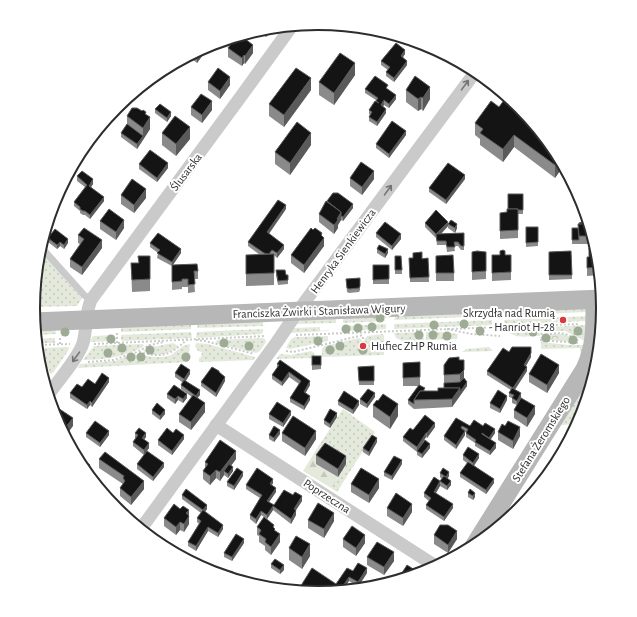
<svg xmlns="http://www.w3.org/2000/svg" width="637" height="617" viewBox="0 0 637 617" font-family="'Alegreya Sans',sans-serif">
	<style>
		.grass { fill: url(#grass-dots) }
		.forest { fill: url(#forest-firs) }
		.park { fill: url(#park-crowns) }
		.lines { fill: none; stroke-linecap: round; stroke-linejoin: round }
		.path { stroke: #cacaca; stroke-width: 2; stroke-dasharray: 2 2; stroke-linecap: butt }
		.lane { stroke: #cacaca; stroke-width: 7 }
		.street { stroke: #cacaca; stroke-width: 13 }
		.secondary { stroke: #b7b7b7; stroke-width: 19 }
		.tree { fill: #9eab95 }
		.wall { fill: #8a8a8a }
		.shaded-wall { fill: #5a5a5a }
		.building { fill: #141414; stroke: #5a5a5a }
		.oneway { stroke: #747474 }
		.poi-dot { fill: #da3a3e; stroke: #fff; stroke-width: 1.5 }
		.labels { text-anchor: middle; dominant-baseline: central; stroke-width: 4; stroke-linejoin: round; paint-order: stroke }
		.street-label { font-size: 12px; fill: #2d2d2d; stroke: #fff }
		.poi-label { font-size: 12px; fill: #2d2d2d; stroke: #fff; text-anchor: end }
		.rim { fill: none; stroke: #2d2d2d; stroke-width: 2 }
	</style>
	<defs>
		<pattern id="grass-dots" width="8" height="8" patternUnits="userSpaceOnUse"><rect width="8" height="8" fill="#e3eadc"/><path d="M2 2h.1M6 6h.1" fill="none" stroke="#c3c9bd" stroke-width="1.8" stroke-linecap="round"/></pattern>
		<pattern id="forest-firs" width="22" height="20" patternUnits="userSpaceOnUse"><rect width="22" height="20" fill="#e3eadc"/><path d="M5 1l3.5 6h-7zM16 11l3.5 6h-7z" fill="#c3c9bd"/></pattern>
		<pattern id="park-crowns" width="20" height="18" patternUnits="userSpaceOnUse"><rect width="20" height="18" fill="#e3eadc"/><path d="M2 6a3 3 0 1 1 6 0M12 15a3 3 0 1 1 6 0" fill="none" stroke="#c3c9bd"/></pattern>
	</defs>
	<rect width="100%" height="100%" fill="#fff"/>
	<g class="grass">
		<polygon points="39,250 82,298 77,306 33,307"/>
		<polygon points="580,306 586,309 587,312 504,316 507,312"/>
		<polygon points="487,313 491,316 394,320 396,316"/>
		<polygon points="336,316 336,323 297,324 301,320"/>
		<polygon points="343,316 384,317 385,321 343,323"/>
		<polygon points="588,316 588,321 505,325 504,320"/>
		<polygon points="263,319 263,326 197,328 198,324"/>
		<polygon points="492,320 492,325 394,329 394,324"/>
		<polygon points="386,324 386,329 345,331 344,330 344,326"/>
		<polygon points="121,325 191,325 191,329 121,332"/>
		<polygon points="585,325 585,341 565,331 552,331 551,327"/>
		<polygon points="320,327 320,331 329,330 328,331 290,333 294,328"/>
		<path d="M540,327V336C528,336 513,340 506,329Z"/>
		<polygon points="35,328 55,328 56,334 36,335"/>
		<polygon points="263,329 263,332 261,334 196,338 197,332"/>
		<polygon points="191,332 192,338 123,341 121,340 121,335"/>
		<path d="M423,332L424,340C415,341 404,343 396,338L394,333Z"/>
		<polygon points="426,332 442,332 458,334 457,339 426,340"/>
		<polygon points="383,334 384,336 384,355 322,357 322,349 324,346 359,338 362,340 361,347 364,347 364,340 367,336"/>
		<polygon points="114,335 114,340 112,341 90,342 93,336"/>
		<polygon points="328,336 328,341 290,349 286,348 291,339 295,337"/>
		<polygon points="55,338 55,342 54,343 36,343 36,339"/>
		<polygon points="263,338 265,339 266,342 260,351 256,353 215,343 217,340"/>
		<polygon points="541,342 569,345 585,345 581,357 580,348 541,349"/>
		<path d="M173,343L178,346C170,355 153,357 143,351L147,348Z"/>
		<polygon points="196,343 208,344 255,357 254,360 199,362 199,358 201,357 202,352 198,351 195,346"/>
		<path d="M142,344L144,345L143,347C124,357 104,360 83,360L94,346Z"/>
		<polygon points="190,344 188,362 78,368 80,364 115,361 133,354 153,357 164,357 171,355 183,346"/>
		<polygon points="68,347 69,348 68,351 53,373 50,374 48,368 40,368 39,366 43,366 43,358 41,356 40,349 37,349 37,348"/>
		<polygon points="489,347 493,351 462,352 466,349"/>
		<polygon points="311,351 314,353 315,358 276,359 280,354 291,355"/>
		<polygon points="581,390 589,394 579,424 561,425"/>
		<polygon points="343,409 375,432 337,492 331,488 346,464 318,447"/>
	</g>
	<polygon class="forest" points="318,447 325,451 317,464 338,477 331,488 303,471"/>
	<polygon class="park" points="553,334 564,334 572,338 571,342 548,340 548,336"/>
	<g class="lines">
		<g class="path">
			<polyline points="541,325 542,341"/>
			<polyline points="447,329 471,334 500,336"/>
			<polyline points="117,333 117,343"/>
			<polyline points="296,335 579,324"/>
			<path d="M542,336C558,332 564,331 578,341"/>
			<polyline points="196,340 205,341 254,354"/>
			<polyline points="540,340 579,343"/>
			<polyline points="363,343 363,335"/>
			<polyline points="60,344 60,336"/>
			<polyline points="94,344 266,336"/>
			<polyline points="37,345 70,344"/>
			<polyline points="286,351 293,352 363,335"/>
			<path d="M139,352C164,358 168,356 188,339"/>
			<polyline points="88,362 113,360 137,352 150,345 164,342"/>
		</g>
		<polyline class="lane" points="40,246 84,295 91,300"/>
		<g class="street">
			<path d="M48,395C57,382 79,357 83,343C87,329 85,314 91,300L242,95L292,26"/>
			<polyline points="216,425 437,567"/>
			<polyline points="140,530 277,342 298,311 476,71"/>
		</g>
		<g class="secondary">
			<polyline points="34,322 603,299"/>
			<path d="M473,548L585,369C596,346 595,325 595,300"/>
		</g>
	</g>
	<g class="tree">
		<circle cx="380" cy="318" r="4.5"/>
		<circle cx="464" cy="324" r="4.5"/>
		<circle cx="434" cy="325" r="4.5"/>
		<circle cx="372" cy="327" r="4.5"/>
		<circle cx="358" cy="328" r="4.5"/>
		<circle cx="346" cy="329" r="4.5"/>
		<circle cx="480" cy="331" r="4.5"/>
		<circle cx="578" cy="331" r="4.5"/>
		<circle cx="65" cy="332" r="4.5"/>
		<circle cx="533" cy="332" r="4.5"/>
		<circle cx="419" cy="335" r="4.5"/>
		<circle cx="433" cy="335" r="4.5"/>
		<circle cx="447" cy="336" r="4.5"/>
		<circle cx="546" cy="338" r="4.5"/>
		<circle cx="111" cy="339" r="4.5"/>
		<circle cx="573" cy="340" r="4.5"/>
		<circle cx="318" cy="341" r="4.5"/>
		<circle cx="224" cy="343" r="4.5"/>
		<circle cx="249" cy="346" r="4.5"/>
		<circle cx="340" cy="346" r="4.5"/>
		<circle cx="122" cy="348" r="4.5"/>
		<circle cx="150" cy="350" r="4.5"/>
		<circle cx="330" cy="350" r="4.5"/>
		<circle cx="363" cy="350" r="4.5"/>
		<circle cx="108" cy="353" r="4.5"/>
		<circle cx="131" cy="357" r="4.5"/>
		<circle cx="141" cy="357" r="4.5"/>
		<circle cx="186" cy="357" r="4.5"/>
	</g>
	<g class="wall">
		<polygon points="273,27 266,37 257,30 263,28"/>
		<polygon points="205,47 205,52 197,63 188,56"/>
		<polygon points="228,48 253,53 245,64 244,63 242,66 228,57"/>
		<polygon points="405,54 403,57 407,65 394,82 386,76 386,72 388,70 381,65 381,61"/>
		<polygon points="355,75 334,105 319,95 319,82"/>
		<polygon points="208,82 230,85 220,99 208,90"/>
		<polygon points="365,89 388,89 396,99 389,108 384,105 383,106 386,113 377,126 369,121 369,117 370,115 369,114 369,110 376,102 376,100 365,93"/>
		<polygon points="311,90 284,127 269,116 269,104"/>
		<polygon points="406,90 430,99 423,111 421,109 418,111 406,102"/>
		<polygon points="191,107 212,110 202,123 191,115"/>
		<polygon points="499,107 556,150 564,165 555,178 514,147 503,162 480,145 480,139 475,135 475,123"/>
		<polygon points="155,109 171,116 167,122 155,113"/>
		<polygon points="146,115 150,129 137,149 121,137 121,133 127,124 127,116"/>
		<polygon points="162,133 190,139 176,156 162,145"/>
		<polygon points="406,135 389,158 376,148 376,144"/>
		<polygon points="311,145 290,175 275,164 275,152"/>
		<polygon points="139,164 168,168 157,182 139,169"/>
		<polygon points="77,176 93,184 91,187 104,201 90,219 85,215 83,215 80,213 80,211 74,206 74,202 85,187 77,181"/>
		<polygon points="350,178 374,179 362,195 350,186"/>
		<polygon points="465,179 446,204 429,192 429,188"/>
		<polygon points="523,194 523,214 518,214 518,238 500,239 500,231 507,212"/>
		<polygon points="121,195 146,198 134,213 121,204"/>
		<polygon points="353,208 343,221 341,220 338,225 338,228 334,234 319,222 319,214"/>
		<polygon points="286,209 269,234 284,249 277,258 274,255 274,285 246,286 246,255 260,255 248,246 248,242"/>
		<polygon points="100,221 124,228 116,240 100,229"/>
		<polygon points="425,223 448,224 457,228 455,233 448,228 448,226 441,234 464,233 464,250 461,250 458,246 454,246 455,251 447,252 446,245 437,245 436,238 425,227"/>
		<polygon points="582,224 592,233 592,244 572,244 572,228 578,228"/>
		<polygon points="526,227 538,227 538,246 526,247"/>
		<polygon points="376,233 401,239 392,250 376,237"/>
		<polygon points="78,235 102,248 82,275 70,267 70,259 80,244 78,243"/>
		<polygon points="322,237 324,246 304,273 291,263 291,255"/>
		<polygon points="48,238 68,243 64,249 60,246 57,249 48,242"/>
		<polygon points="150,243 181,253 173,265 198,271 198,279 194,279 195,292 188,293 188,287 182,287 182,289 172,290 172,266 157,258 158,253 150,247"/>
		<polygon points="377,249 388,253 385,258 377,253"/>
		<polygon points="571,251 572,279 549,280 549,252"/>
		<polygon points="472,252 486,252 486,279 472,280"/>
		<polygon points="599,253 601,275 587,276 587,257 589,257"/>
		<polygon points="492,255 511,255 511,280 492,281"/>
		<polygon points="150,256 150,291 132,292 131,263 138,263"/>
		<polygon points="395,256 401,256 402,274 395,274"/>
		<polygon points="436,256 454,273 454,281 436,281"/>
		<polygon points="409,258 428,258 429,282 410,282"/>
		<rect x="373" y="265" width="16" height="19"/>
		<polygon points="276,270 286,275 288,280 288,284 278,285 276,275"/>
		<polygon points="346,279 360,286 360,290 359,292 349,293 347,292"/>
		<polygon points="509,352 531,357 526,366 527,371 515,390 535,414 527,427 514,418 514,410 517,405 512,403 512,398 509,397 509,393 511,390 487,375 487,371"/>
		<polygon points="312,356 321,356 321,369 312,370"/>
		<polygon points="459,360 464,378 467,386 452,407 414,409 408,404 408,400 419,386 403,386 403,363 420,362 420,385 425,391 438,391 444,388 444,365"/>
		<polygon points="277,364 310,385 305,393 310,400 304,410 290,402 290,398 299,384 289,377 282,386 272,379 272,375 277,368"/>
		<polygon points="374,366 374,385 359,385 358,367"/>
		<polygon points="219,372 225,381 216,397 201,386 201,382"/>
		<polygon points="175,373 190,374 186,381 200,395 197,398 205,412 191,430 179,422 179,414 192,397 181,389 181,385 182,382 175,377"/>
		<polygon points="559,373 547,393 529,382 529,374"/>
		<polygon points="109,382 92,407 90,405 87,409 70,398 70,393 82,387 95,384"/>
		<polygon points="174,385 187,398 183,403 178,400 175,404 167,398 167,394"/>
		<polygon points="375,397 367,408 360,404 360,399"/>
		<polygon points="507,400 500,413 490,408 490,403"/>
		<polygon points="338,401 359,405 353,414 338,405"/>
		<polygon points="373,405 398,416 390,429 373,417"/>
		<polygon points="152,410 165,414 160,420 152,414"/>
		<polygon points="269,414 291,415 283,427 269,419"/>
		<polygon points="337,417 330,428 324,424 324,420"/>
		<polygon points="456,418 470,426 495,433 490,440 496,448 490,455 475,446 475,443 466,437 466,432 465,432 465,435 456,449 444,440 444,436"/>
		<polygon points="505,426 520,436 513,449 498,440 498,432"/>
		<polygon points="435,427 427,438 426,437 417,452 403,441 403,437"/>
		<polygon points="86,433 109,435 100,447 86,437"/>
		<polygon points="135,433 146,437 144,440 149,448 144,455 133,446 133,442 136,438 135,438"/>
		<polygon points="282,433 316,439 305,456 282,441"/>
		<polygon points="280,434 274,442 269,439 269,435"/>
		<polygon points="573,436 564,452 561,451 561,443"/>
		<polygon points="184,439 172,455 158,445 158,440"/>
		<polygon points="377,442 369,456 363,452 363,448"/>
		<polygon points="430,448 422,458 417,455 417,451"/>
		<polygon points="316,455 346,464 338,477 316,464"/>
		<polygon points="463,455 479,458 474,465 494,483 486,494 460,477 460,473 467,463 463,460"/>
		<polygon points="99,459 144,489 131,505 120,496 120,488 123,484 99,468"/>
		<polygon points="236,459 231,466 233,471 228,478 224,475 220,481 216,478 210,485 203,479 203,471 205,469 205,462"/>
		<polygon points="137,464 164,467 153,481 137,469"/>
		<polygon points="402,464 392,480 384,476 384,472"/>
		<polygon points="556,467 545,481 545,476"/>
		<polygon points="440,473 449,476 447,479 451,485 447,490 440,486 436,493 453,508 444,521 426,509 426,505 429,501 424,497 424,493 440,481 442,479 440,477"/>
		<polygon points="243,476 234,490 227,486 227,482"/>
		<polygon points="273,483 272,485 276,492 269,502 274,505 293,495 302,501 296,510 296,515 291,524 273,510 267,519 261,515 256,524 250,519 250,515 260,498 246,489 246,485"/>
		<polygon points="351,484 379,488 369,503 351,492"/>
		<polygon points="468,493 475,497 473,500 468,497"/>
		<polygon points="182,495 207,509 205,512 223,529 218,537 208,531 196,551 188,546 188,542 199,524 197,522 197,518 201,513 182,499"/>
		<polygon points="387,508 412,512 403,526 387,516"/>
		<polygon points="189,515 189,524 184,532 180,530 176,535 164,526 164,518"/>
		<polygon points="308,520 334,521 324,538 308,528"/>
		<polygon points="257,527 274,528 280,542 271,555 265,550 265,546 259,542 259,536 257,535"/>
		<polygon points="434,535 457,539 448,553 434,544"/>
		<polygon points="343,539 365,543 356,556 343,547"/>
		<polygon points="244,543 232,561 224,557 224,553"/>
		<polygon points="289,548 310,556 302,569 289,560"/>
		<polygon points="367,557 394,561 384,575 367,565"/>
		<polygon points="271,564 284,570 280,574 271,568"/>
		<polygon points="353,571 367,573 358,587 349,581 336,584"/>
		<polygon points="421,574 400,581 400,576"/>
	</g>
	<g class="shaded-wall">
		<polygon points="273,27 266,37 266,29 267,28"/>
		<polygon points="253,45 253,53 245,64 245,56"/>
		<polygon points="205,48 205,52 197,63 197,59"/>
		<polygon points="405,50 405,54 401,60 401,56"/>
		<polygon points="244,55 244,63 242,66 242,58"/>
		<polygon points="407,61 407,65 394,82 394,78"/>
		<polygon points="355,63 355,75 334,105 334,93"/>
		<polygon points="230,77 230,85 220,99 220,91"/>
		<polygon points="311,78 311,90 284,127 284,115"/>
		<polygon points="430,87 430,99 423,111 423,98"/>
		<polygon points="396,95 396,99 389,108 389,104"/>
		<polygon points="421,97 421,109 418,111 418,99"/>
		<polygon points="384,100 384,105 381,109 381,105"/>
		<polygon points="212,101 212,110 202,123 202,115"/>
		<polygon points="386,109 386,113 377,126 377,122"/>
		<polygon points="146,112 146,123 150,117 150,129 143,140 143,128 145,114"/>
		<polygon points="171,112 171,116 167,122 167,118"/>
		<polygon points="190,127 190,139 176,156 176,144"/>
		<polygon points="406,131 406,135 389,158 389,154"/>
		<polygon points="311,133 311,145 290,175 290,163"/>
		<polygon points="514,135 514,147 503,162 503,149"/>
		<polygon points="143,136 143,140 137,149 137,144"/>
		<polygon points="560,158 564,165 555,178 555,165"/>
		<polygon points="168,163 168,168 157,182 157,178"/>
		<polygon points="374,171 374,179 362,195 362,187"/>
		<polygon points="465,175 465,179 446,204 446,200"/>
		<polygon points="93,179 93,184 89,190 89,186"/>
		<polygon points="146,189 146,198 134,213 134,205"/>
		<polygon points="104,197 104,201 90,219 90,215"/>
		<polygon points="353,204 353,208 343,221 343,217"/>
		<polygon points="286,205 286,209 267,236 267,232"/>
		<polygon points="341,212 341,220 338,225 338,228 334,234 334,225 337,219"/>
		<polygon points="124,220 124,228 116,240 116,232"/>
		<polygon points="448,222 448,226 437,238 436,234"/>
		<polygon points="457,224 457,228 455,233 455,228"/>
		<polygon points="322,233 322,240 324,238 324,246 304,273 304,265"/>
		<polygon points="401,234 401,239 392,250 392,246"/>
		<polygon points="68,239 68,243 64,249 64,245"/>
		<polygon points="102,240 102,248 82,275 82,267"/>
		<polygon points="60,242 60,246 57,249 57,245"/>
		<polygon points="284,245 284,249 277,258 277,253"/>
		<polygon points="181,249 181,253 172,266 172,262"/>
		<polygon points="388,249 388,253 385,258 385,254"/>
		<polygon points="531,353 531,357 524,369 524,365"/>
		<polygon points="559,365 559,373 547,393 547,385"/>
		<polygon points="527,367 527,371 513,392 513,388"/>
		<polygon points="190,370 190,374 184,383 184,379"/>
		<polygon points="464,370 464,383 460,387 460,374"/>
		<polygon points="289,372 289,377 282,386 282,382"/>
		<polygon points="225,377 225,381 216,397 216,393"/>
		<polygon points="109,378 109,382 92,407 92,403"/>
		<polygon points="310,381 310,385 304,396 304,392"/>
		<polygon points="467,382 467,386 452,407 452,399 460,388"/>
		<polygon points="200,390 200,395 196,400 196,396"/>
		<polygon points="375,393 375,397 367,408 367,404"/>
		<polygon points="521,393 521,397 517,405 517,401"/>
		<polygon points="187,394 187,398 183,403 183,399"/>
		<polygon points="178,396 178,400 175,404 175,399"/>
		<polygon points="310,396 310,400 304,410 304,406"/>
		<polygon points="507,396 507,400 500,413 500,409"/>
		<polygon points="90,401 90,405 87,409 87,405"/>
		<polygon points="359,401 359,405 353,414 353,410"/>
		<polygon points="205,403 205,412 191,430 191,422"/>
		<polygon points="398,404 398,416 390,429 390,417"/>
		<polygon points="535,406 535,414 527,427 527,418"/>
		<polygon points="165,410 165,414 160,420 160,416"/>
		<polygon points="291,411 291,415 283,427 283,423"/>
		<polygon points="337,413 337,417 330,428 330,424"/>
		<polygon points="73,418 73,426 65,437 62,432"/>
		<polygon points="435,423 435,427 427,438 427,433"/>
		<polygon points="520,427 520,436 513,449 513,441"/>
		<polygon points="495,429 495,433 489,442 489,438"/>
		<polygon points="280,430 280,434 274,442 274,438"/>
		<polygon points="109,431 109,435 100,447 100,443"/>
		<polygon points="316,431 316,439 305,456 305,448"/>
		<polygon points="465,431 465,435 456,449 456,445"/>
		<polygon points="146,433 146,437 142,442 142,438"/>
		<polygon points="426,433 426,437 417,452 417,447"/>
		<polygon points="184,435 184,439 172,455 172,451"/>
		<polygon points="377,438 377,442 369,456 369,452"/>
		<polygon points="149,443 149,448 144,455 144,450"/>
		<polygon points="496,443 496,448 490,455 490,451"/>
		<polygon points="430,444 430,448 422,458 422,454"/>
		<polygon points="236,451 236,459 226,472 224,471 224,475 220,481 220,472"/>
		<polygon points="479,454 479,458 473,467 473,463"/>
		<polygon points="346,456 346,464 338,477 338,469"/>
		<polygon points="402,460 402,464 392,480 392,476"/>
		<polygon points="164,463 164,467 153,481 153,477"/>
		<polygon points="90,465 90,470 87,474 85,472"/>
		<polygon points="233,467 233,471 228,478 228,474"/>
		<polygon points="216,470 216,478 210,485 210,476"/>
		<polygon points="243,472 243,476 234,490 234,486"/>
		<polygon points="449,472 449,476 446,481 446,477"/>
		<polygon points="273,479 273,483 270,488 270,484"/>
		<polygon points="379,479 379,488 369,503 369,495"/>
		<polygon points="494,479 494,483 486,494 486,490"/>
		<polygon points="144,481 144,489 131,505 131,497"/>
		<polygon points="440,481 440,486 434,496 434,492"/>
		<polygon points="451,481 451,485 447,490 447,486"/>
		<polygon points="276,488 276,492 267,505 267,501"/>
		<polygon points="475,493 475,497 473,500 473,496"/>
		<polygon points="302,496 302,501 294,513 294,509"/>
		<polygon points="412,504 412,512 403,526 403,518"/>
		<polygon points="453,504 453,508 444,521 444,517"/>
		<polygon points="207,505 207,509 203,514 203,510"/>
		<polygon points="273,506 273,510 267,519 267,515"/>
		<polygon points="189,510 189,517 189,516 189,524 184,532 184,524 186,513"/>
		<polygon points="296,510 296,515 291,524 291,519"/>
		<polygon points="261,511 261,515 256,524 256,519"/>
		<polygon points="334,513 334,521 324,538 324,529"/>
		<polygon points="180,522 180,530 176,535 176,527"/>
		<polygon points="223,525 223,529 218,537 218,533"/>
		<polygon points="208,527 208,531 196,551 196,546"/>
		<polygon points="457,531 457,539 448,553 448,545"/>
		<polygon points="280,534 280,542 271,555 271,547"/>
		<polygon points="365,535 365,543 356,556 356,548"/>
		<polygon points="244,539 244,543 232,561 232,557"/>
		<polygon points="310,544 310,556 302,569 302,557"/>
		<polygon points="394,552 394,561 384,575 384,567"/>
		<polygon points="284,565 284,570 280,574 280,570"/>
		<polygon points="367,568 367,573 358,587 358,582"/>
		<polygon points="349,577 349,581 342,592 339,592"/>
	</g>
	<g class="building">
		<polygon points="240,35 253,45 245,56 244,55 242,58 228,48 237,36"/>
		<polygon points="396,43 405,50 401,56 407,61 394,78 386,72 390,67 381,61"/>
		<polygon points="205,47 205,48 197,59 191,54"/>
		<polygon points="340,53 355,63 334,93 319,82"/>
		<polygon points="218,68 230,77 220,91 208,82"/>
		<polygon points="296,68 311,78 284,115 269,104"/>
		<polygon points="375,76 388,85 386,88 396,95 389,104 384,100 381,105 386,109 377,122 369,117 372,112 369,110 375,101 379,103 376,101 378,98 365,89"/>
		<polygon points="415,76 430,87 423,98 421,97 418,99 406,90"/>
		<polygon points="201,94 212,101 202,115 191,107"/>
		<polygon points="507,96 521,107 556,150 560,158 555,165 514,135 503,149 480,133 483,129 475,123 491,101 499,107"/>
		<polygon points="160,104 171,112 167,118 155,109"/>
		<polygon points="132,108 137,108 142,111 143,110 146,112 145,114 150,117 143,128 127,116"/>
		<polygon points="175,116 190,127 176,144 162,133"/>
		<polygon points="392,121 406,131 389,154 376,144"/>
		<polygon points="297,122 311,133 290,163 275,152"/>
		<polygon points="127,124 143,136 137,144 121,133"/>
		<polygon points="150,150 168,163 157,178 139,164"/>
		<polygon points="361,162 374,171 362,187 350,178"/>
		<polygon points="448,163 465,175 446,200 429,188"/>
		<polygon points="82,171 93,179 89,186 104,197 90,215 85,211 83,211 80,209 80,207 74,202 87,185 77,176"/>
		<polygon points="132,179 146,189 134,205 121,195"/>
		<polygon points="333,193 338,193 353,204 343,217 341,216 341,212 327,201"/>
		<polygon points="508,194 523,194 523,210 518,210 518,209 508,209"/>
		<polygon points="278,200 286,205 267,232 284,245 277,253 272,250 269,254 268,254 264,253 248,242"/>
		<polygon points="326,201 341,212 337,219 338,220 334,225 319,214"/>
		<polygon points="109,209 124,220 116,232 100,221"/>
		<polygon points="507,209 518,209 518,230 500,231 500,213 507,212"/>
		<polygon points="436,210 448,222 436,234 425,223"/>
		<polygon points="451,220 457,224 455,228 448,224"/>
		<polygon points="385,222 401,234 392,246 376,233"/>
		<polygon points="582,222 582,224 579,224 579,223"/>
		<polygon points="578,224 590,224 592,233 592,236 579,236"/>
		<polygon points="526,227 538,227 538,242 526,243"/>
		<polygon points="84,228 102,240 82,267 70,259 84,239 78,235"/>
		<polygon points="311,228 313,230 315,228 322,233 321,235 324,238 304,265 291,255"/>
		<polygon points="572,228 578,228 579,240 572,240"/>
		<polygon points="55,229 68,239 64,245 60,242 57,245 48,238"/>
		<polygon points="158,233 181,249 172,262 157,253 160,250 150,243"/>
		<polygon points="464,233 464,246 461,246 458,242 454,242 455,247 447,247 446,241 437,241 436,234"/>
		<polygon points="379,245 388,249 385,254 377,249"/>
		<polygon points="589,248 597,248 599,253 600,267 587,268 587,257 589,257"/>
		<polygon points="503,250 505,251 505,255 511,255 511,272 492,273 492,255 500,255 500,251"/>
		<polygon points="477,251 486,252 486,271 472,272 472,252"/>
		<polygon points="571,251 572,275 549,275 549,252"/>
		<polygon points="422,252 422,259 428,258 429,277 410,278 409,258 413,258 413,253"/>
		<polygon points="274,254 274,273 246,274 246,255"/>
		<polygon points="453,255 454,273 436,273 436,256"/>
		<polygon points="138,256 150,256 150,279 132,280 131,263 139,263"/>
		<polygon points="395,256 401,256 402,270 395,270"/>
		<polygon points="197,264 198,271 194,271 195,284 188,285 188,279 182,279 182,281 172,282 172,265"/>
		<polygon points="373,265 389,265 389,279 373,280"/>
		<polygon points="276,270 285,270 286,275 288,275 288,280 278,281"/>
		<polygon points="360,278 360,286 359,288 349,289 347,288 346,279"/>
		<polygon points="512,347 531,347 531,353 524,365 527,367 513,388 487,371 503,348 509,352"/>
		<polygon points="541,354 559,365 547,385 529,374"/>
		<rect x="312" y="356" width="9" height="9"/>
		<polygon points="459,357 459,360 464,360 464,370 460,374 444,375 444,365 449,358"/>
		<polygon points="280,360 310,381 304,392 310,396 304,406 290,398 301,381 289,372 282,382 272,375 279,365 277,364"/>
		<polygon points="420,362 420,377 403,378 403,363"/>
		<polygon points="181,364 190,370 184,379 175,373"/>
		<polygon points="596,364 598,364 597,370"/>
		<polygon points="374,366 374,381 359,381 358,367"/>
		<polygon points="212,367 219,371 219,372 225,377 216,393 201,382"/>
		<polygon points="102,373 109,378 92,403 90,401 87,405 70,393 77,384 82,387 88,379 95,384"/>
		<polygon points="464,378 467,382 460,392 460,388 444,388 444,383 460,382"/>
		<polygon points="184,380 200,390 196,396 181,385"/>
		<polygon points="174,385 187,394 183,399 178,396 175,399 167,394"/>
		<polygon points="419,385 425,388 423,391 420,391 414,400 414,404 408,400"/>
		<polygon points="438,388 460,388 452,399 414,400 420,391 438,391"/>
		<polygon points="512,388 521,393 517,401 512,398 514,395 509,393"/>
		<polygon points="368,389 375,393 367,404 360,399"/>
		<polygon points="498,390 507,396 500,409 490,403"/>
		<polygon points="344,391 359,401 353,410 338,401"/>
		<polygon points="383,394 398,404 390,417 373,405 377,400 378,401"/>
		<polygon points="193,395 205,403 191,422 179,414"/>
		<polygon points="521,398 535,406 527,418 514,410"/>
		<polygon points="277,402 291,411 283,423 269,414"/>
		<polygon points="157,403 165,410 160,416 152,410"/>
		<polygon points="55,406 73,418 62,432 55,418 52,410"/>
		<polygon points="330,409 337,413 330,424 324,420"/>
		<polygon points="425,415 435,423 427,433 426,433 417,447 403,437 410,428 413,430"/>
		<polygon points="293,416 316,431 305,448 282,433"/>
		<polygon points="456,418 470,426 474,420 483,426 485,423 495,429 489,438 482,433 482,434 496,443 490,451 475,442 476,440 466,433 468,429 462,426 461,428 465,431 456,445 444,436"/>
		<polygon points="95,421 109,431 100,443 86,433"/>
		<polygon points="508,421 520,427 513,441 498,432 502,424 505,426"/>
		<polygon points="274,426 280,430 274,438 269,435"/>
		<polygon points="139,428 146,433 142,438 149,443 144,450 133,442 138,435 135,433"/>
		<polygon points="167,428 173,433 176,429 184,435 172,451 158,440"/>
		<polygon points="567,433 573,436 567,446 561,443"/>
		<polygon points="372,435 377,438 369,452 363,448"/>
		<polygon points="220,440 236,451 220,472 216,470 210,476 203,471 208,464 205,462"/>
		<polygon points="425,440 430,444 422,454 417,451"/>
		<polygon points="325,443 346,456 338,469 316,455"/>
		<polygon points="468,447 479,454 473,463 463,455"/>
		<polygon points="147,451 164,463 153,477 137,464"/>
		<polygon points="105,452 144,481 131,497 120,488 125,481 123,478 124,476 99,459"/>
		<polygon points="559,453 562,455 556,467 548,477 545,476"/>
		<polygon points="394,456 402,460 392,476 384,472"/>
		<polygon points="86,462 90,465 85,472 82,468"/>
		<polygon points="468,462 494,479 486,490 460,473"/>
		<polygon points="229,464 233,467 228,474 224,471"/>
		<polygon points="237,468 243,472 234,486 227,482"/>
		<polygon points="257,468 273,479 270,484 276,488 267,501 274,505 284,490 293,495 295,492 302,496 294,509 296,510 291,519 273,506 267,515 261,511 256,519 250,515 262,495 246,485"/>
		<polygon points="361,468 379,479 369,495 351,484"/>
		<polygon points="443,468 449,472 446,477 440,473"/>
		<polygon points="444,476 451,481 447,486 440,481 434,492 453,504 444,517 426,505 431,498 424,493 434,477 440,481"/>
		<polygon points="186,489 207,505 203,510 182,495"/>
		<polygon points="470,489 475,493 473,496 468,493"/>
		<polygon points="396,493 412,504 403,518 387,508"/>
		<polygon points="318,503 334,513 324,529 308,520"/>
		<polygon points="174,504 180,509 183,506 189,510 186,513 189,516 184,524 180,522 176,527 164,518"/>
		<polygon points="513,509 518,512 504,524"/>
		<polygon points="203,510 223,525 218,533 208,527 196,546 188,542 201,521 197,518"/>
		<polygon points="264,517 274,525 273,527 275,529 274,530 280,534 271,547 265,542 266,539 259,534 261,530 257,527"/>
		<polygon points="440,525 448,525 457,531 448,545 434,535"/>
		<polygon points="352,526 365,535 356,548 343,539"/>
		<polygon points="236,534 244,539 232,557 224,553"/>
		<polygon points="296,536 310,544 302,557 289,548"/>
		<polygon points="156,539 178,554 178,555 160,546 154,541"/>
		<polygon points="377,542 394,552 384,567 367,557"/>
		<polygon points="275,559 284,565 280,570 271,564"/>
		<polygon points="358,563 367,568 358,582 349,577 339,592 318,594 297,592 312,568 336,584 347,568 353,571"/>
		<polygon points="407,565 421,574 405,579 400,576"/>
		<polygon points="203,567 212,573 202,568"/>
		<polygon points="231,571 241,578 243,575 253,581 250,585 227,578"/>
	</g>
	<defs><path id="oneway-shaft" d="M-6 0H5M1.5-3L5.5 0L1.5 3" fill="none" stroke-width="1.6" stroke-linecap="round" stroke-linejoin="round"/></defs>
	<g class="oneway">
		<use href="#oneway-shaft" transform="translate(465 85) rotate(-54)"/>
		<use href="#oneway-shaft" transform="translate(388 190) rotate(-54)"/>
		<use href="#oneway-shaft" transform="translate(76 357) rotate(126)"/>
	</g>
	<g class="poi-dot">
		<circle cx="563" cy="320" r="4"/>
		<circle cx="363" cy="346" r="4"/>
	</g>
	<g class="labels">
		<g class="street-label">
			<text transform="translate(186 172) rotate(-53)">Ślusarska</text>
			<text transform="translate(343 251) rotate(-54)">Henryka Sienkiewicza</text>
			<text transform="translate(319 311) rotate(-2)">Franciszka Żwirki i Stanisława Wigury</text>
			<text transform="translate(541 439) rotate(-58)">Stefana Żeromskiego</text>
			<text transform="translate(327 496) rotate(33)">Poprzeczna</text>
		</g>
		<g class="poi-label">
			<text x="555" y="313">Skrzydła nad Rumią<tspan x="555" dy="14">- Hanriot H-28</tspan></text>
			<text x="371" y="346" text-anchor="start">Hufiec ZHP Rumia</text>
		</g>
	</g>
	<path d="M0 0H637V617H0ZM40 308a278 278 0 1 1 556 0a278 278 0 1 1-556 0Z" fill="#fff" fill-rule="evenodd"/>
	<path class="rim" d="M40 308a278 278 0 1 1 556 0a278 278 0 1 1-556 0Z"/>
</svg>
